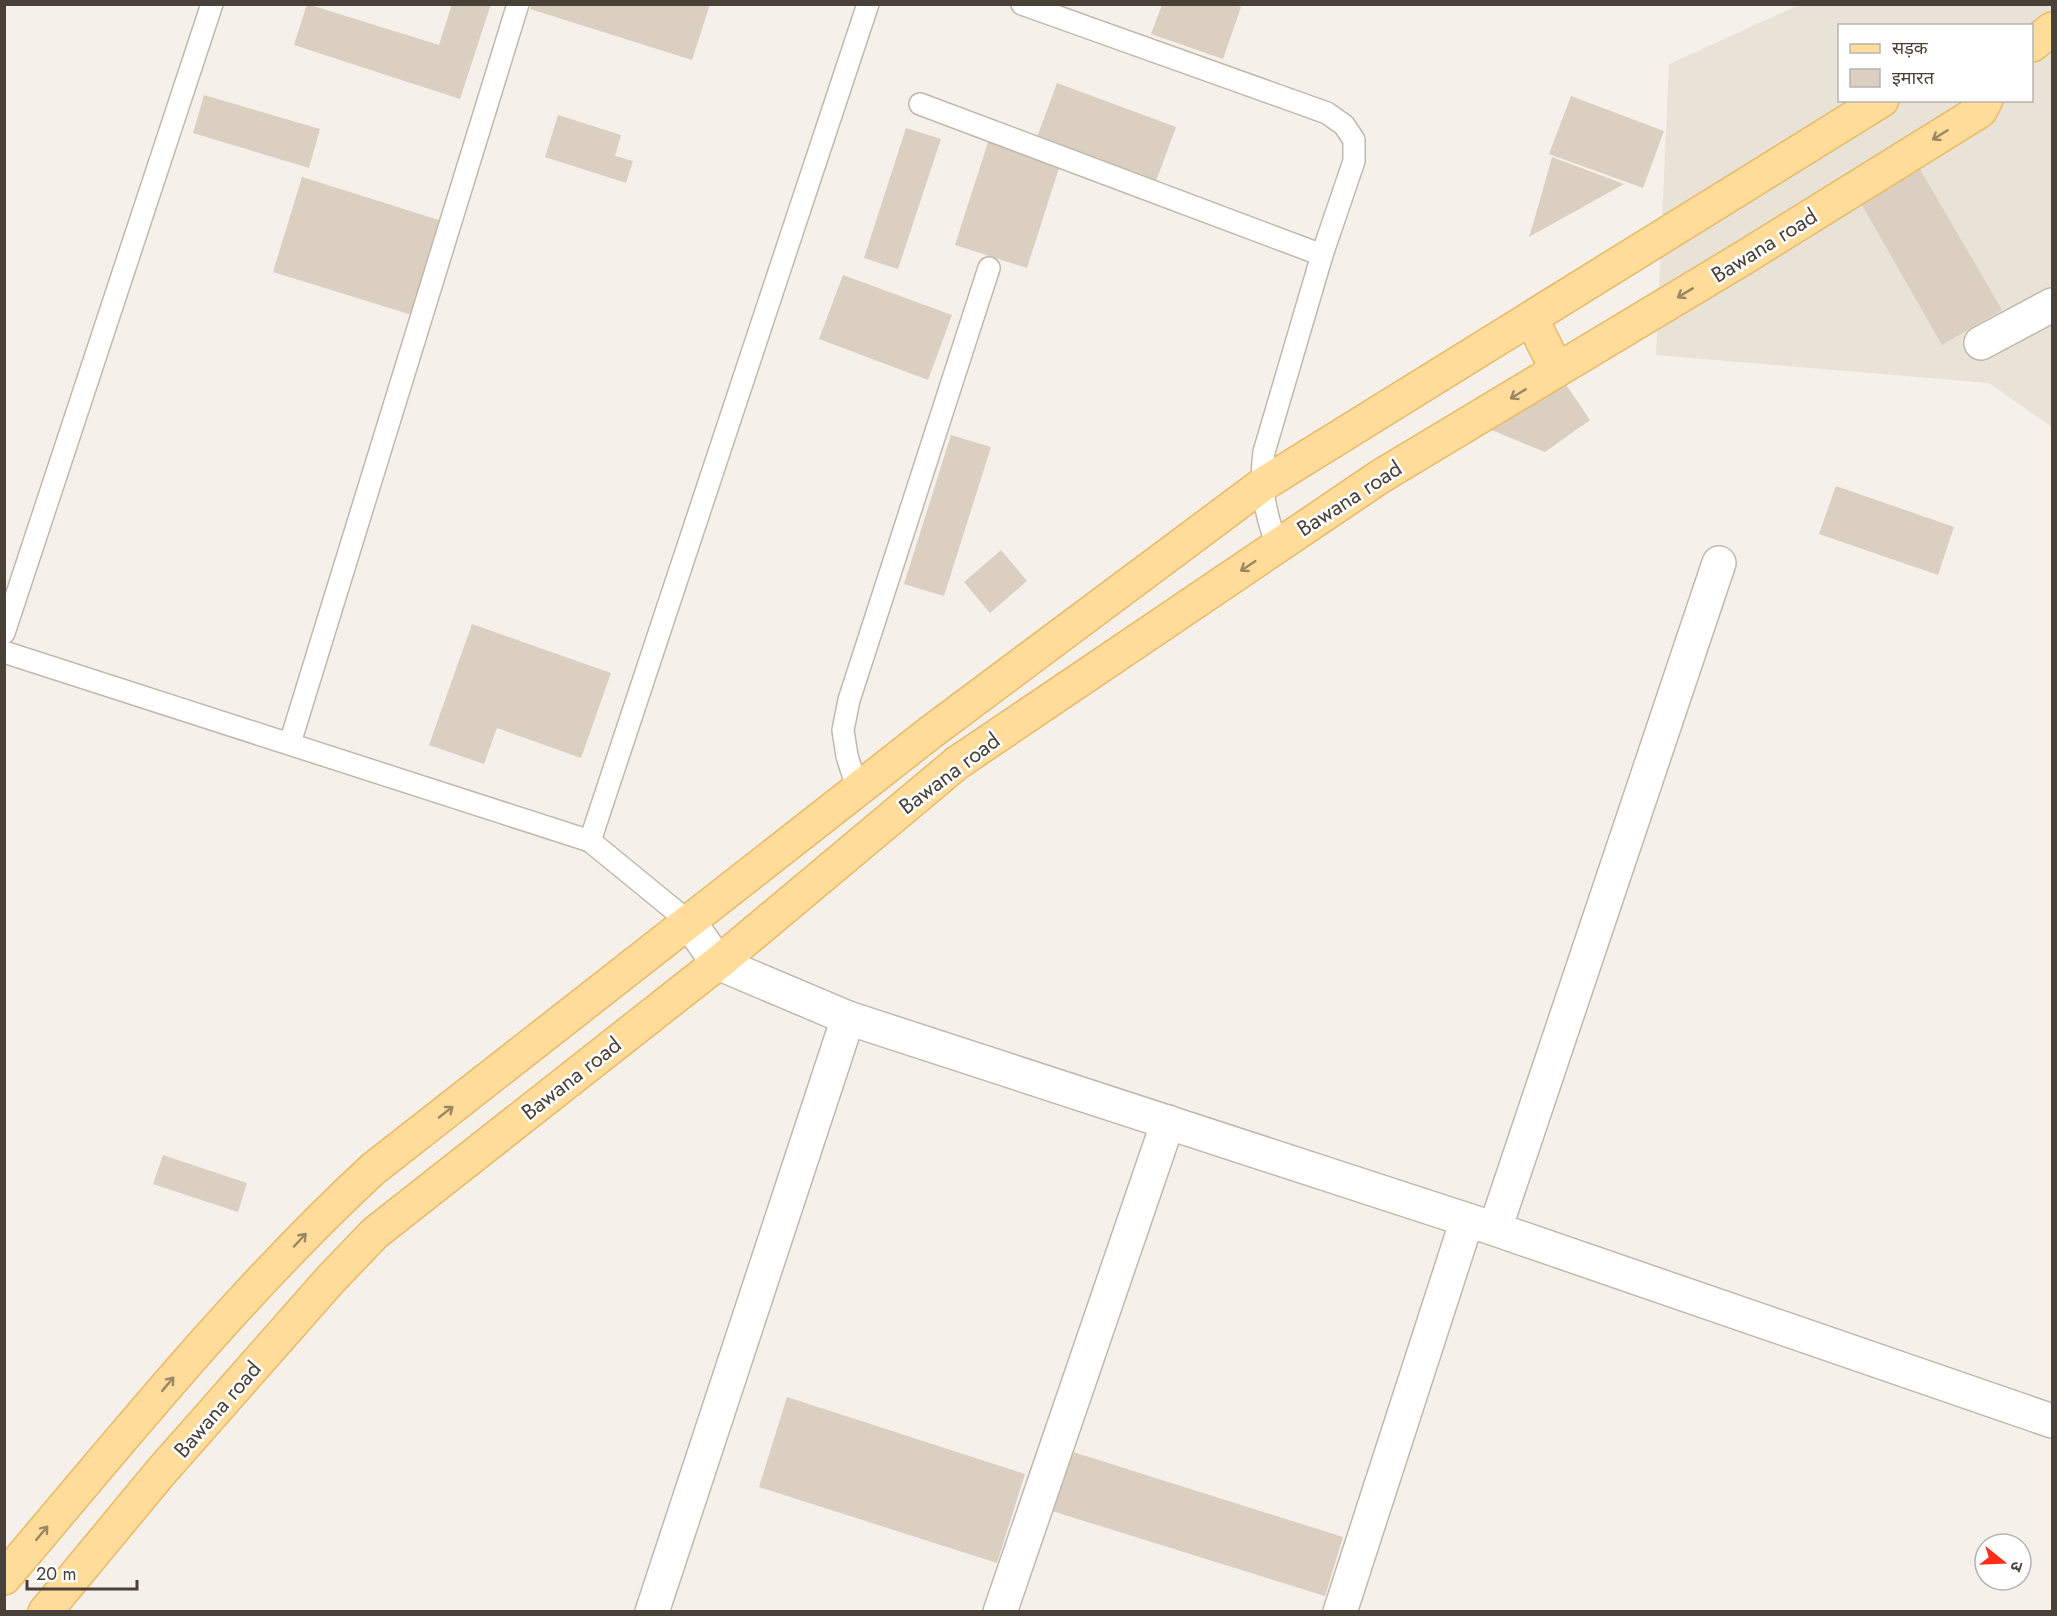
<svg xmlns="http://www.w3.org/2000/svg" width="2057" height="1616" viewBox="0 0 2057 1616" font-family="Jost,'Noto Sans Devanagari',sans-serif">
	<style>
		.residential { fill: #e9e3d7; fill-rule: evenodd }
		.building { fill: #dacfc1 }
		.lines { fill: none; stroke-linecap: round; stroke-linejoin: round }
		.service-casing { stroke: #c1b8ac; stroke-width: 24 }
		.minor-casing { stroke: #c1b8ac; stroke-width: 36 }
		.primary-casing { stroke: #e8b965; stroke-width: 36 }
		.service { stroke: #fff; stroke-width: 21 }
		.minor { stroke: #fff; stroke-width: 33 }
		.primary { stroke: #ffdc99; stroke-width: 33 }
		.oneway { stroke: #9b8763 }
		.labels { text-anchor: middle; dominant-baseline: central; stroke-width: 5; stroke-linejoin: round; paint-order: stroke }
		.street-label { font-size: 22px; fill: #494137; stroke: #fff }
	</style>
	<rect width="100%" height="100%" fill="#f5f1ea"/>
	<path class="residential" d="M1799,5H2052V427L1989,383L1656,355L1669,64ZM1840,26H2032V100H1840Z"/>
	<g class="building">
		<polygon points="307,4 439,45 452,4 491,4 460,99 294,45"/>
		<polygon points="532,4 710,4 692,60 530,9"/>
		<polygon points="1162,5 1235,5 1241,7 1223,59 1151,34"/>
		<polygon points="1057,83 1176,127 1155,184 1036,140"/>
		<polygon points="204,95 320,129 309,168 193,133"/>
		<polygon points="1571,96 1664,131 1643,188 1549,154"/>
		<polygon points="558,115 621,135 615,156 633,161 626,183 545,157"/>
		<polygon points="906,128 941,139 898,269 864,258"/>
		<polygon points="989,139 1061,162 1027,268 955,245"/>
		<polygon points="1552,157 1624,184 1529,237 1538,207"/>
		<polygon points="1917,164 2002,310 1942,345 1858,198"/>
		<polygon points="302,177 442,221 412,315 273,272"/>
		<polygon points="843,275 952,315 928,380 819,339"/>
		<polygon points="1560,376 1590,420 1545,452 1484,427"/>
		<polygon points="951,435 991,447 944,596 904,584"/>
		<polygon points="1836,486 1954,527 1938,575 1819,534"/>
		<polygon points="1001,550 1027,581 990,613 964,582"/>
		<polygon points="472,624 611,673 581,758 497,728 484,764 429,745"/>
		<polygon points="163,1155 247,1183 238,1212 153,1184"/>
		<polygon points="787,1397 1025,1474 997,1563 759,1487"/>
		<polygon points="1070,1451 1343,1537 1325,1596 1052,1511"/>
	</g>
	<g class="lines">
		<defs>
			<g id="service">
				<path d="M1022,4L1327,113L1344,125L1354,140V161L1322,255L1264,452C1259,486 1266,515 1277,546"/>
				<polyline points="920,104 1322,255"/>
				<polyline points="4,633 212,4"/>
				<polyline points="4,652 590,841 689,922"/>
				<polyline points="290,743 518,4"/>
				<polyline points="858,791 847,756 843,730 849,700 989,268"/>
				<polyline points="590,841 868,4"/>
			</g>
			<g id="minor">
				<polyline points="1981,343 2052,305"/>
				<polyline points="689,922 718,963 848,1018 1495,1229 2052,1421"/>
				<polyline points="1495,1229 1719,563"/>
				<polyline points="652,1612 848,1018"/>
				<polyline points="1000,1612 1168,1122"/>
				<polyline points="1340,1612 1467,1220"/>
			</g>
			<g id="primary">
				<polyline points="2032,45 2052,29"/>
				<polyline points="1531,318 1557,370"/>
				<path d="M4,1578C123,1438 238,1294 373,1169L931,732L1262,485L1882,100"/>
				<polyline points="45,1612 160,1473 330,1280 375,1233 718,963 957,763 1381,476 1745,257 1980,111 1986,100"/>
			</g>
		</defs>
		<use href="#service" class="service-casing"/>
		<use href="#minor" class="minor-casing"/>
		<use href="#primary" class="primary-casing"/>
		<use href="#service" class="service"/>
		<use href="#minor" class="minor"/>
		<use href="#primary" class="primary"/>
	</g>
	<defs><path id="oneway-shaft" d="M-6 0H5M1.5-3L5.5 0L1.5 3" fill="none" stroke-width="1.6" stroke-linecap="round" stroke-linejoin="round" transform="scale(1.5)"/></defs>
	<g class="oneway">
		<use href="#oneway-shaft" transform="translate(1940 135) rotate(148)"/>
		<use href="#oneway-shaft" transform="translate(1685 293) rotate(149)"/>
		<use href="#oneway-shaft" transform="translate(1518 394) rotate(149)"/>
		<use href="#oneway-shaft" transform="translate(1248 566) rotate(146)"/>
		<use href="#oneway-shaft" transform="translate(446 1112) rotate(-38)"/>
		<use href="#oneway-shaft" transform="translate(300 1240) rotate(-47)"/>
		<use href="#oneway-shaft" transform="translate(168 1384) rotate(-50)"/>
		<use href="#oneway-shaft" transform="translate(42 1533) rotate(-50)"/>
	</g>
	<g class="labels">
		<g class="street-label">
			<text transform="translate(1764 245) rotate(-32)">Bawana road</text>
			<text transform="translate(1349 498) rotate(-33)">Bawana road</text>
			<text transform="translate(949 773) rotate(-37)">Bawana road</text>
			<text transform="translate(571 1078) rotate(-38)">Bawana road</text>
			<text transform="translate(217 1409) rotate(-49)">Bawana road</text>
		</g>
	</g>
	<rect width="2057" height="1616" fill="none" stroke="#494137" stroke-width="12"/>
	<rect x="1838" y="24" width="195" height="78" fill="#ffffff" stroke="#b6b3af" stroke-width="1.5"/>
	<rect x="1850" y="44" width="30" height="9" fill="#ffdc99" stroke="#b6b3af" stroke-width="1.5"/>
	<text x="1892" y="54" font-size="18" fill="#494137">सड़क</text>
	<rect x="1850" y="69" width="30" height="18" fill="#dacfc1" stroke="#b6b3af" stroke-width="1.5"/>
	<text x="1892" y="84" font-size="18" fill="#494137">इमारत</text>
	<g transform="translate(2003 1562) rotate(108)"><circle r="28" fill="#ffffff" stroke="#b6b3af" stroke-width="1.5"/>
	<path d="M0-4.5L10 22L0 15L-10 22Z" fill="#ff2c17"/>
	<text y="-9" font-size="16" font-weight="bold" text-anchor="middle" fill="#494137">उ</text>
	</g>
	<path d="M27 1580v9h110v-9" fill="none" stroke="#494137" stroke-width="3"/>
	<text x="36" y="1580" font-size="18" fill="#494137" stroke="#ffffff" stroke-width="4.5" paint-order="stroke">20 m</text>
</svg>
